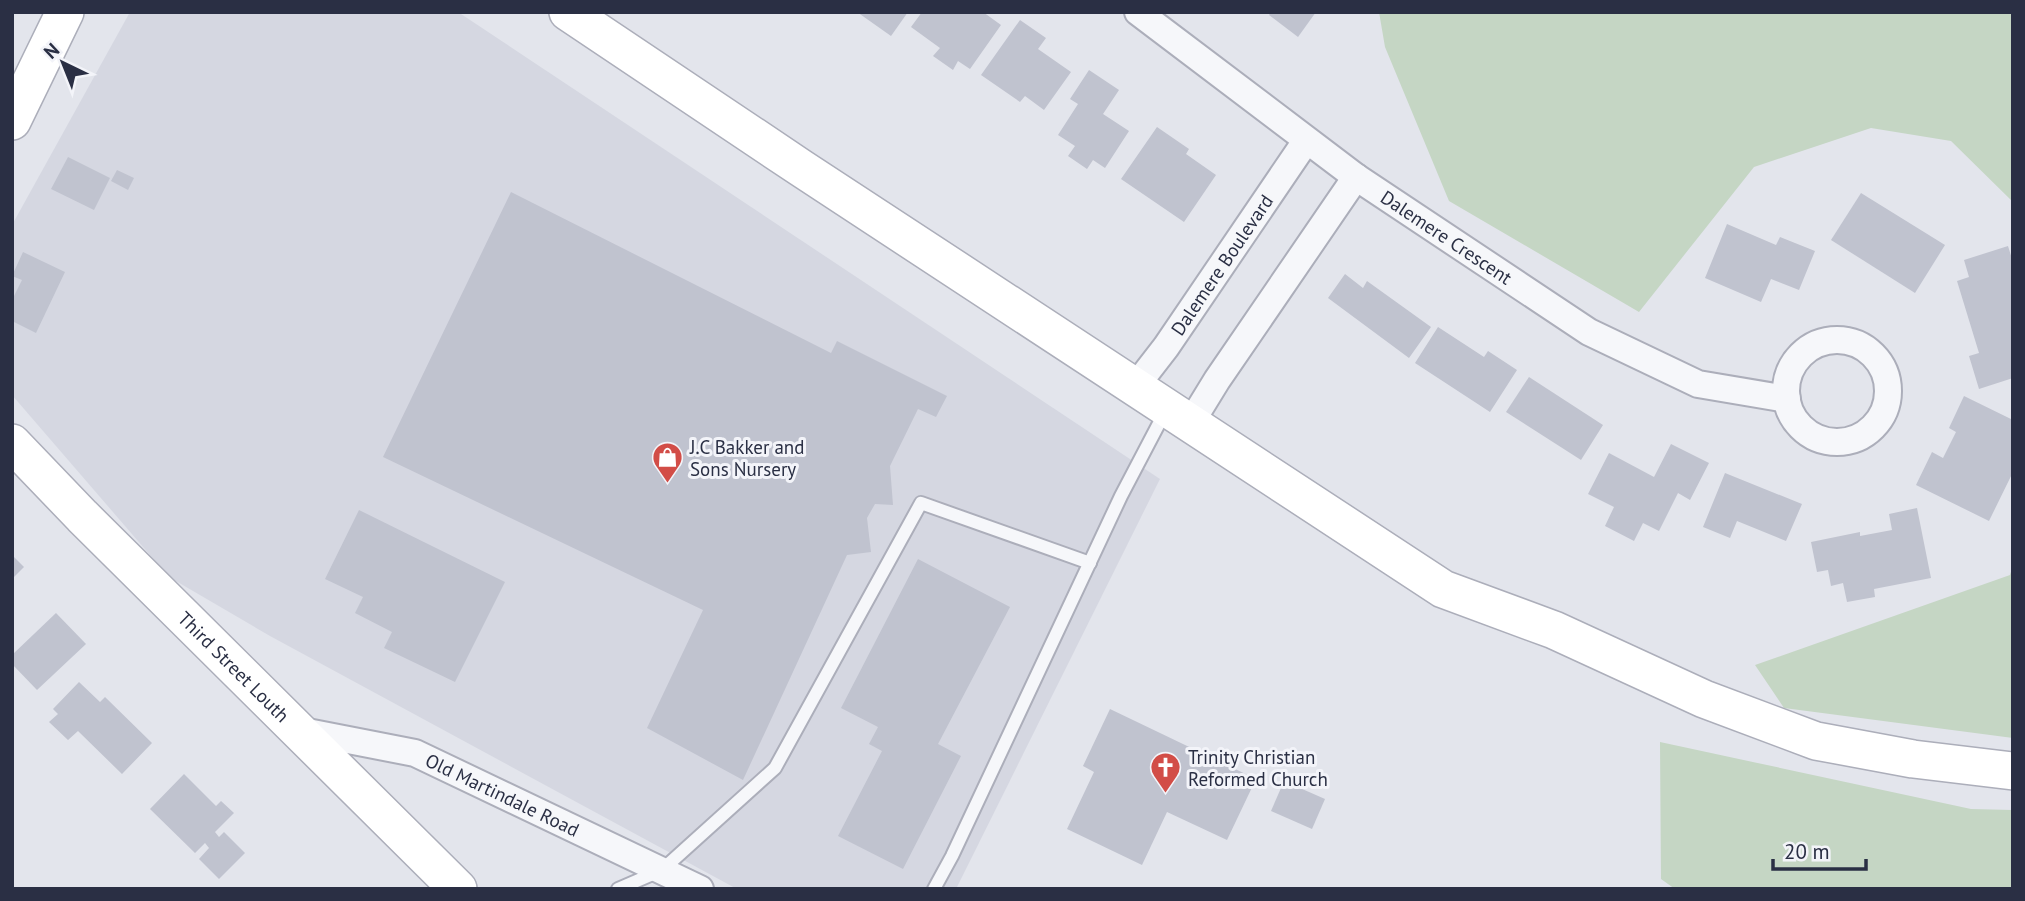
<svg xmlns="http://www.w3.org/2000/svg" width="2025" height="901" viewBox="0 0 2025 901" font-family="'PT Sans',sans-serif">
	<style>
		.built { fill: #d5d7e1 }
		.green { fill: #c5d6c4 }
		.building { fill: #c0c3cf }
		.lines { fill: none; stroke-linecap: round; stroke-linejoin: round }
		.service-casing { stroke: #acaeba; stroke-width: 16 }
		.minor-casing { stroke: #acaeba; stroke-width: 30 }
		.secondary-casing { stroke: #acaeba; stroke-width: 40 }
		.service { stroke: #f6f7fa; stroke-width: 12 }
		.minor { stroke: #f6f7fa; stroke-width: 26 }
		.secondary { stroke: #fff; stroke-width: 37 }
		.labels { text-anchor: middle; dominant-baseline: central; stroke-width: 6; stroke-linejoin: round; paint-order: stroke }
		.street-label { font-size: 19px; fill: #2a2f44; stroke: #f3f4f9 }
		.poi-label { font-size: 19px; fill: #2a2f44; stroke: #f3f4f9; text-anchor: start }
	</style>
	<rect width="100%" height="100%" fill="#e3e5ec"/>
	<polygon class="built" points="130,12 458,12 1160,479 956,889 737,889 270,636 169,577 12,395 12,225"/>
	<g class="green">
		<polygon points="1379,12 2013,12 2013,202 1951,141 1871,128 1754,167 1639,312 1449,201 1385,47"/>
		<polygon points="2013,565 2013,738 1784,708 1755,665 2010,575"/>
		<polygon points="1660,742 1971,809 2013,810 2013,889 1675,889 1661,879"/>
	</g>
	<g class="building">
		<polygon points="857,12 908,12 891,36"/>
		<polygon points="922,12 983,12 1001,25 970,69 958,61 953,70 933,56 940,48 911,27"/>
		<polygon points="1271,12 1316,12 1298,37 1269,15"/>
		<polygon points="1020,20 1046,38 1038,49 1071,72 1044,110 1025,96 1020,102 981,75"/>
		<polygon points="1089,70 1119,90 1103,114 1129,131 1105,168 1093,160 1087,169 1068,156 1075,146 1058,135 1078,104 1070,99"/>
		<polygon points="1157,127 1189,149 1186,154 1216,175 1184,222 1121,179"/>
		<polygon points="68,157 110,178 94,210 51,189"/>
		<polygon points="117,170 134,178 128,190 111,181"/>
		<polygon points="511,192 831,353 837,341 947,396 936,417 918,409 890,466 893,505 875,504 867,518 871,552 847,555 743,780 647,728 703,610 383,457"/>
		<polygon points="1861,193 1945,245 1915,293 1831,240"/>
		<polygon points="1727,224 1776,245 1780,237 1815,251 1799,290 1771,279 1761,302 1705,278"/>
		<polygon points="2008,246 2013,262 2013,378 1979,389 1969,356 1979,353 1957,281 1969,277 1964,260"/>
		<polygon points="23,252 65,272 36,333 12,321 12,300 22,280 12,276"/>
		<polygon points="1345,274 1363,288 1367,281 1431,327 1409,358 1328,298"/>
		<polygon points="1438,327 1484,357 1488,351 1517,370 1490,412 1415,363"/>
		<polygon points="1529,377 1603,425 1581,460 1506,412"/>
		<polygon points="1964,396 2013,420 2013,472 1989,521 1916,485 1932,452 1943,458 1956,432 1949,428"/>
		<polygon points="1671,444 1709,463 1690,500 1678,493 1659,531 1643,523 1634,541 1605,526 1614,507 1588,494 1609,453 1654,477"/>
		<polygon points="1725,473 1802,504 1786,541 1737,521 1730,538 1703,527"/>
		<polygon points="1917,508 1931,578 1874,589 1875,597 1847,602 1843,583 1831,586 1828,570 1817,572 1811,542 1860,532 1860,536 1892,530 1889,514"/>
		<polygon points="359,510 505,582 455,682 384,648 392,632 355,613 363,597 325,579"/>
		<polygon points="12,555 24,567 12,579"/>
		<polygon points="918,559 1010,607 938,744 961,756 903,869 838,836 882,751 869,744 878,727 841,708"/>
		<polygon points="56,613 86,644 37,690 12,664 12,655"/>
		<polygon points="79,682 100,702 105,697 152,743 122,774 78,731 68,740 49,722 58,714 53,709"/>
		<polygon points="1110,709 1256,779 1227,840 1167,812 1142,865 1067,829 1094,772 1083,766"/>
		<polygon points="184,774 216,806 221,801 234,813 215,832 219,837 224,832 245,853 219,879 199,859 209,848 205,843 195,853 150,809"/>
		<polygon points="1284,781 1325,799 1312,829 1271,811"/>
	</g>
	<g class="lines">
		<defs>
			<g id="service">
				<polyline points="618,889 662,870 775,768 921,503 1090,563"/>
				<polyline points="934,889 952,856 1121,496 1165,412"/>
			</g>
			<g id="minor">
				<path id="s1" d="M1138,12L1356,177L1589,332L1698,384L1787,399"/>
				<circle cx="1837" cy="391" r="51"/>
				<path id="s2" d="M1135,387L1166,347L1306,141"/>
				<polyline points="1190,424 1217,380 1356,177"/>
				<path id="s3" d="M297,730L415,753L700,889"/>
			</g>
			<g id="secondary">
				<polyline points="568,12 801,168 1443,589 1554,630 1704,699 1816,741 1913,759 2013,771"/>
				<polyline points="12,121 65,12"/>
				<path id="s4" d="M12,443L82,516L458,889"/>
			</g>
		</defs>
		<use href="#service" class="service-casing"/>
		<use href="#minor" class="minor-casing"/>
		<use href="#secondary" class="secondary-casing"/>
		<use href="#service" class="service"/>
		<use href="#minor" class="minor"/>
		<use href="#secondary" class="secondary"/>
	</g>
	<defs>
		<symbol id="shop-pin" viewBox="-11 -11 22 30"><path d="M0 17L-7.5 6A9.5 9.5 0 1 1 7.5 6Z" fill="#d24d47" stroke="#f3f4f9"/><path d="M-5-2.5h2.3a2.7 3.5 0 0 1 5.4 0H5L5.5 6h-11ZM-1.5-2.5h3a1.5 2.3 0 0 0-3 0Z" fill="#fff"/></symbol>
		<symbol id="church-pin" viewBox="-11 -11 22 30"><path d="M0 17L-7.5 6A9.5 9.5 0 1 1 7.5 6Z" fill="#d24d47" stroke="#f3f4f9"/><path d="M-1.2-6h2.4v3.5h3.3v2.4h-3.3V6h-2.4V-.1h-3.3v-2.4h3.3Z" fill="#fff"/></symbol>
	</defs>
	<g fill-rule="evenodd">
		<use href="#shop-pin" x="650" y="440" width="35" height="47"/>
		<use href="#church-pin" x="1148" y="750" width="35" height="47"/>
	</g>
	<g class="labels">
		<g class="street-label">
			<text stroke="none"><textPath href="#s1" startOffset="382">Dalemere Crescent</textPath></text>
			<text stroke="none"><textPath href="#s2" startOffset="150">Dalemere Boulevard</textPath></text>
			<text stroke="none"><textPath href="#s4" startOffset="315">Third Street Louth</textPath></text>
			<text stroke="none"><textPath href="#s3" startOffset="217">Old Martindale Road</textPath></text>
		</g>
		<g class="poi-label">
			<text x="690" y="447">J.C Bakker and<tspan x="690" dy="22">Sons Nursery</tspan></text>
			<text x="1188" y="757">Trinity Christian<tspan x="1188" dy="22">Reformed Church</tspan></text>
		</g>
	</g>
	<rect width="2025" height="901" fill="none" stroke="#2a2f44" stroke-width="28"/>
	<g transform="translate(63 63) rotate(317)" stroke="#f3f4f9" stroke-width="5" paint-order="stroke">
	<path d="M0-5L12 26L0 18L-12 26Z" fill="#2a2f44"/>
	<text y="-10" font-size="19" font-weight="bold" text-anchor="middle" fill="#2a2f44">N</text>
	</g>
	<path d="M1773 859v10h93v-10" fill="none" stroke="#2a2f44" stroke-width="3.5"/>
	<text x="1784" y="859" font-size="21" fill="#2a2f44" stroke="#f3f4f9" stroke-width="5" paint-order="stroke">20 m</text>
</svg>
